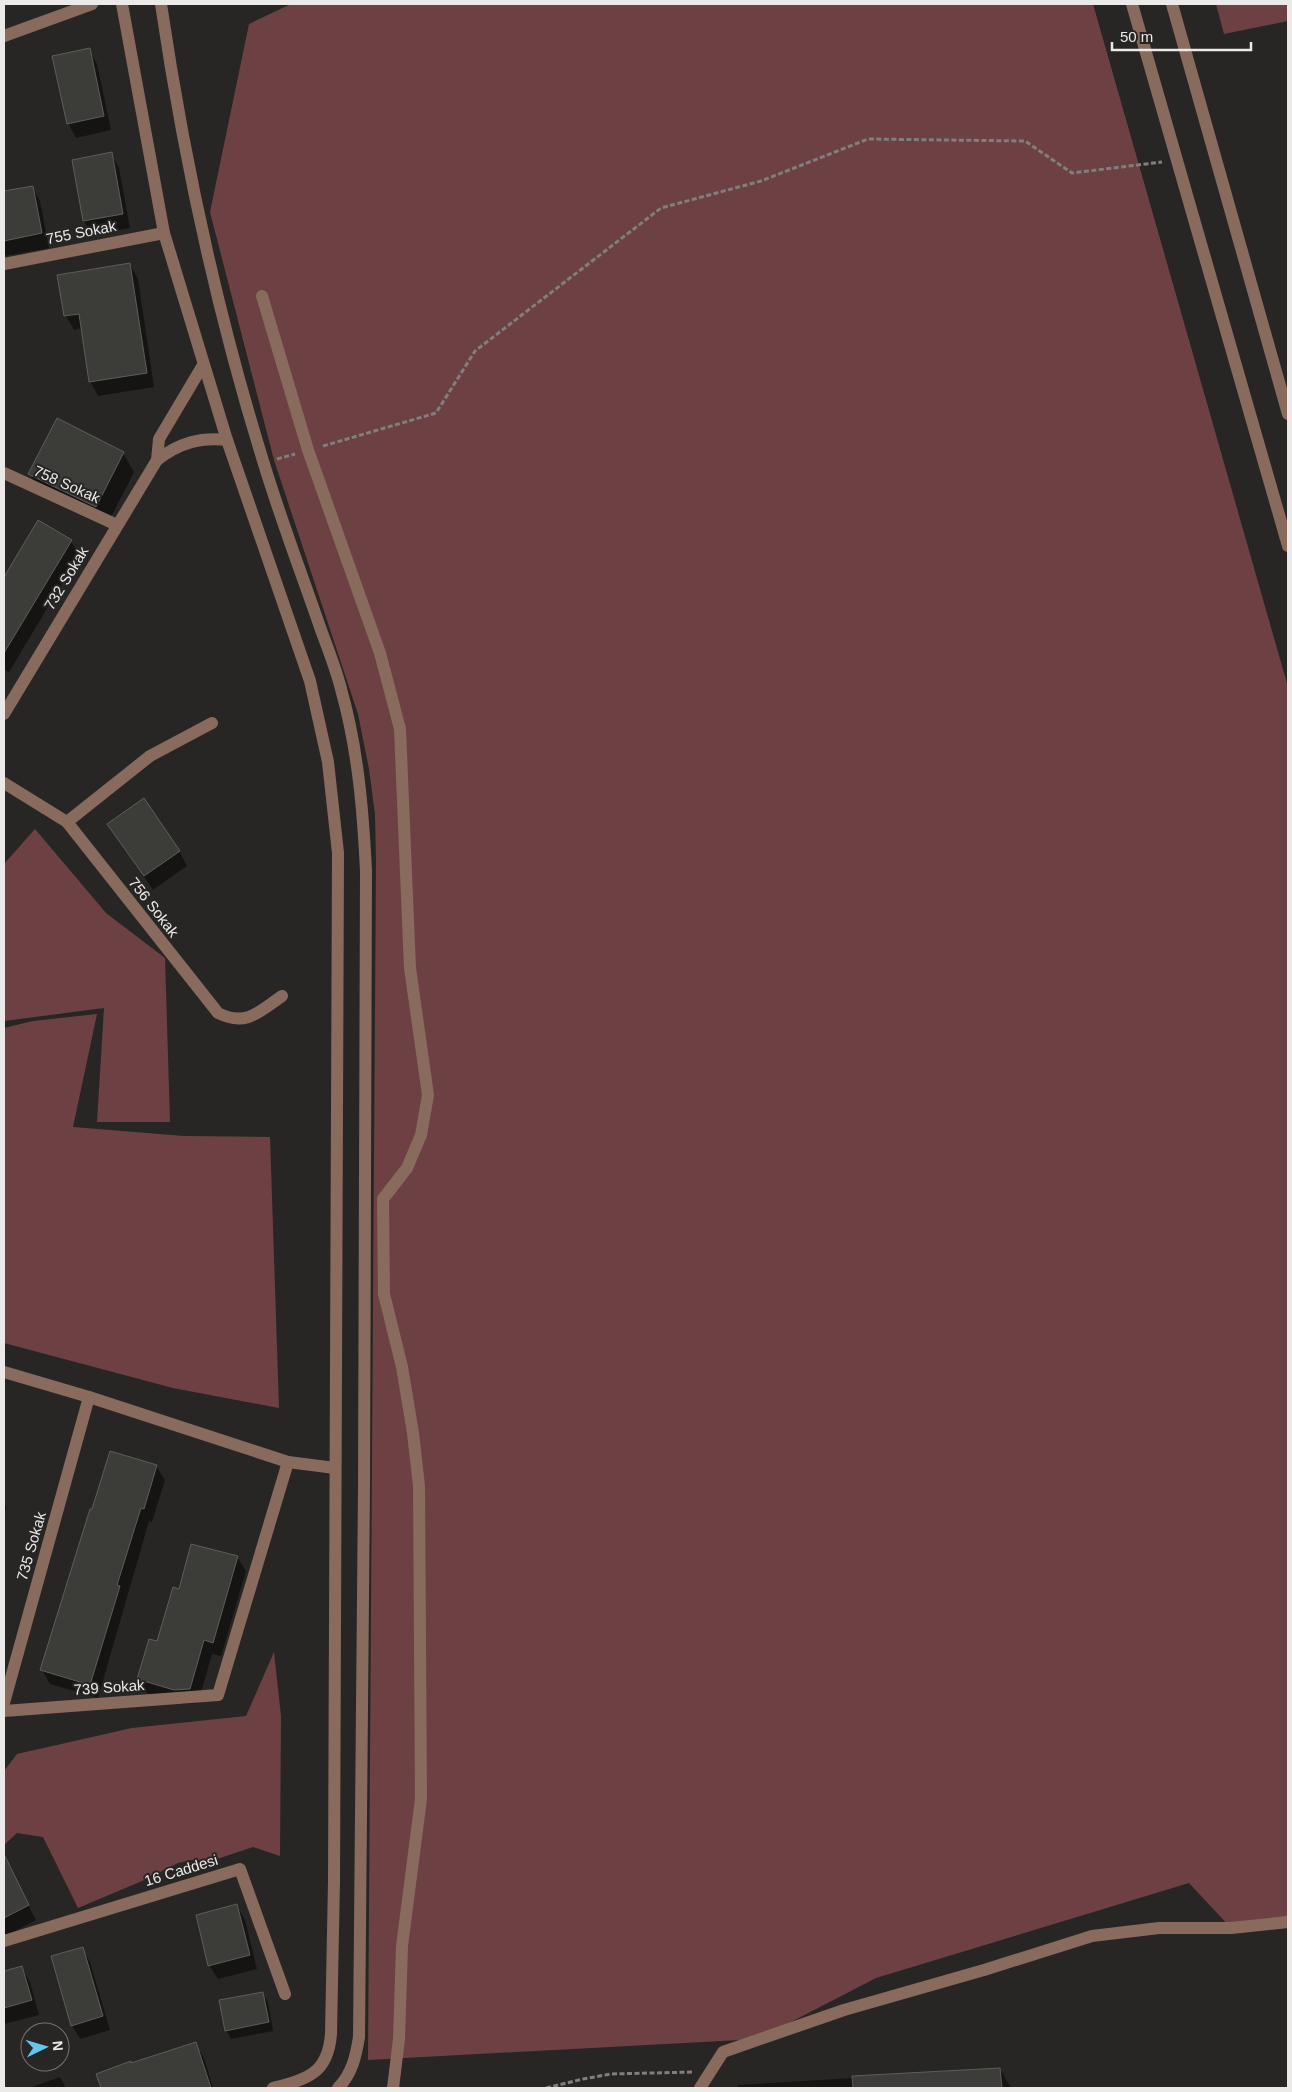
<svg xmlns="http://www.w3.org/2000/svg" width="1292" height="2092" viewBox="0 0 1292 2092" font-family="Helvetica,sans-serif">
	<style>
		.green { fill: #6d4143 }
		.shadow { fill: #0007 }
		.building { fill: #3c3c39; stroke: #5d5d5a }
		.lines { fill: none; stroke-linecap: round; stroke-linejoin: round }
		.path { stroke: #807f7d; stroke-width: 3; stroke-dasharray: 5 2.5; stroke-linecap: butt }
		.minor { stroke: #886b5c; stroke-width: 12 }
		.labels { text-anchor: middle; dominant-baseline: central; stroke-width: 4; stroke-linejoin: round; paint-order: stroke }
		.street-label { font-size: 15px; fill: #ebeae8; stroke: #282624 }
	</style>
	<rect width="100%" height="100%" fill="#282624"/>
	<g class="green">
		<polygon points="291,4 1093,4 1288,687 1288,1920 1231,1928 1189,1883 876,1978 758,2039 368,2060 376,861 375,814 369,769 358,714 274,460 210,212 249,24"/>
		<polygon points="1216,4 1288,4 1288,21 1224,34"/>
		<polygon points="35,829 106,913 165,958 170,1122 97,1122 104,1008 4,1021 4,864"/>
		<polygon points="97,1014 73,1127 184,1136 270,1137 279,1408 173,1388 4,1343 4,1028 33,1021"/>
		<polygon points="274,1652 281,1716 280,1856 253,1847 214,1860 191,1860 178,1863 142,1881 78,1908 43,1837 17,1833 4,1845 4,1771 17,1754 132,1728 246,1716"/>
	</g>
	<g class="shadow">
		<polygon points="89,50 97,64 111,130 76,138 68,123"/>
		<polygon points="111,154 119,168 130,228 92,235 84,221 73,161"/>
		<polygon points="32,187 40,201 49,248 4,256 4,193"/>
		<polygon points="130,264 138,279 154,387 98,396 90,381 82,328 74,330 66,316"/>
		<polygon points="123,453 134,472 107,525 41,493 30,474"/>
		<polygon points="39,522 71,541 79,555 9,672 4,669 4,578"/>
		<polygon points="109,825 179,851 187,866 153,890"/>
		<polygon points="156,1466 165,1480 152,1522 149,1521 98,1698 50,1684 42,1670"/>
		<polygon points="4,1503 6,1508 4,1518"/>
		<polygon points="237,1557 246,1571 221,1656 212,1654 198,1703 183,1704 147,1693 138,1679 158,1643 180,1590"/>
		<polygon points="11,1872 36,1920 4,1937 4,1876"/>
		<polygon points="237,1906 245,1920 257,1969 218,1979 209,1965"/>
		<polygon points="82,1948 90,1962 110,2030 80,2039 72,2025"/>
		<polygon points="22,1968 30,1982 39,2015 4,2024 4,1973"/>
		<polygon points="262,1993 268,2002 273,2031 231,2039 226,2030"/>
		<polygon points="195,2044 204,2058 213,2088 102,2088 97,2074"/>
		<polygon points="1000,2069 1011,2088 738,2088 738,2085"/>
		<polygon points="60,2077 66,2088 29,2088"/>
	</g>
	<g class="building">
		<polygon points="90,48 104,116 67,124 52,56"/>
		<polygon points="112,152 123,214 83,221 72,160"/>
		<polygon points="33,186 42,233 4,241 4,191"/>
		<polygon points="130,263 147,373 89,382 79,314 64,316 57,275"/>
		<polygon points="57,418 124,452 96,507 28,474"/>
		<polygon points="38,520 72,540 4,653 4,577"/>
		<polygon points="144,798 180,851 144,876 107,824"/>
		<polygon points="110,1451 157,1465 144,1509 141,1508 117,1585 120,1586 90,1685 40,1670 90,1509 92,1509"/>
		<polygon points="191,1544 238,1556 213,1643 204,1640 190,1689 174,1690 137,1679 149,1639 157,1641 173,1587 179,1589"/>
		<polygon points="4,1854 29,1905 4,1918"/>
		<polygon points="237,1904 250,1955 208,1966 196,1915"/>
		<polygon points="83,1947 103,2016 71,2026 51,1956"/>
		<polygon points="22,1966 32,2000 4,2008 4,1971"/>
		<polygon points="263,1992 269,2022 225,2031 219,2000"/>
		<polygon points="196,2042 211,2088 101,2088 96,2074 131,2061 131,2063"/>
		<polygon points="1000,2068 1002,2088 853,2088 852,2076"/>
	</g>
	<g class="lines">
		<g class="path">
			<polyline points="323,446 436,413 475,351 661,208 761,181 868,139 1025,141 1072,173 1162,162"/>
			<polyline points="277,459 295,454"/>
			<polyline points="546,2088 583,2079 611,2074 693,2072"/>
		</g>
		<g class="minor">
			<path d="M122,4L164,233L227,440L310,681L328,762L338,853L334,1881L331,2034C328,2074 307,2079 273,2088"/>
			<path d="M161,4C184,160 217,313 264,464C281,520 302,575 321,630C328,649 336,669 341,689C358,749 363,810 366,871L364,1487L359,2037C356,2056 352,2074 338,2088"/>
			<polyline points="1132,4 1288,546"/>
			<polyline points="1172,4 1288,414"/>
			<polyline points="4,36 92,4"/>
			<polyline points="4,264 164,233"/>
			<polyline points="262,296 308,450 380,653 400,729 410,968 428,1095 421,1135 407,1168 383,1199 384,1294 402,1367 413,1433 419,1486 421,1799 402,1946 399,2039 393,2088"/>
			<polyline points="157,460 159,439 203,365"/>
			<polyline points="4,473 117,525"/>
			<path d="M4,714L157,460C179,443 200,437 227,440"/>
			<path d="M4,783L67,822L218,1013C246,1027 259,1012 282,996"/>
			<polyline points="67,822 150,756 212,723"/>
			<polyline points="4,1372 89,1397 288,1462 335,1468"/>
			<polyline points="4,1703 89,1397"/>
			<polyline points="4,1711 218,1695 288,1462"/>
			<polyline points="4,1941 240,1869 285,1994"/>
			<polyline points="700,2088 723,2052 844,2010 984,1970 1092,1936 1159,1928 1231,1928 1288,1922"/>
		</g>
	</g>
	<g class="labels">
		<g class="street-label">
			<text transform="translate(81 232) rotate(-11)">755 Sokak</text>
			<text transform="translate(67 484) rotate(24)">758 Sokak</text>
			<text transform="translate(66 578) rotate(-59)">732 Sokak</text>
			<text transform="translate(154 907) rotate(52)">756 Sokak</text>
			<text transform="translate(31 1546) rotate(-74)">735 Sokak</text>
			<text transform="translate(109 1687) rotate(-4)">739 Sokak</text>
			<text transform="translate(181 1870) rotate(-17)">16 Caddesi</text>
		</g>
	</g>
	<rect width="1292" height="2092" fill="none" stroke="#ebeae8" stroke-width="10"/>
	<g transform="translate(45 2047) rotate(85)"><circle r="24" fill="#282624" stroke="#767472"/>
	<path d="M0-4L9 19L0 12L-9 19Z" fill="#65c5ee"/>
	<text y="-8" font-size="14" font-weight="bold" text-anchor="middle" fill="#ebeae8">N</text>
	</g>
	<path d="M1112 42v8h139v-8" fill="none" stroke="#ebeae8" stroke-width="2.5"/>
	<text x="1120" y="42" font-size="15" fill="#ebeae8" stroke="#282624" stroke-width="4" paint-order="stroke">50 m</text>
</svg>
